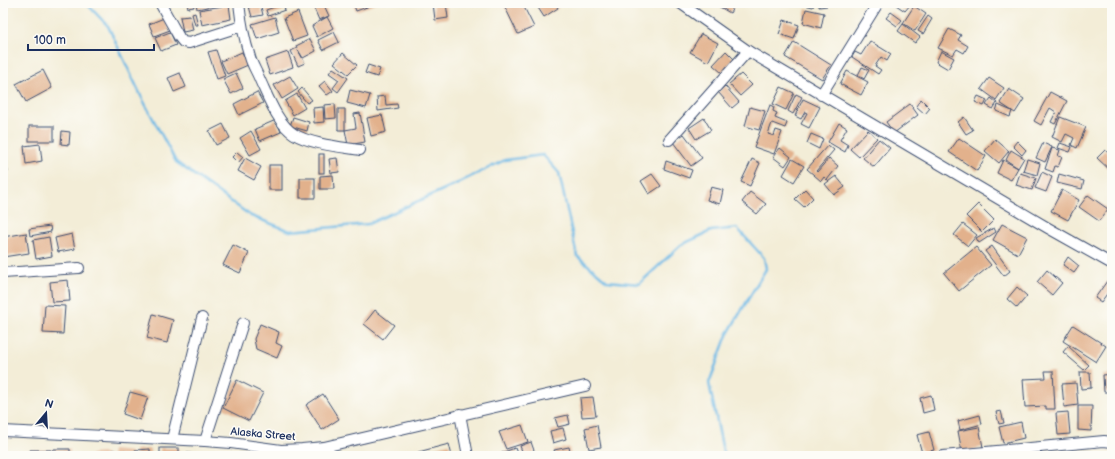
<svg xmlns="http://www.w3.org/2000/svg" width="1115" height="459" viewBox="0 0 1115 459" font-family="'Balsamiq Sans',sans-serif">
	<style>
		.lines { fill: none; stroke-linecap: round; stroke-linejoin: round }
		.stream { stroke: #6bb8e5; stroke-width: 2.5 }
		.building { fill: #e2b18c }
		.minor-casing { stroke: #3b4c70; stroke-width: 12 }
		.minor { stroke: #fff; stroke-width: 10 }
		.labels { text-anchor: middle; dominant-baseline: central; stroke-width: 3; stroke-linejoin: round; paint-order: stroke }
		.street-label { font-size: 11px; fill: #1b2f5e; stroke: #fdfcf7 }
	</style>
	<rect width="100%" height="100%" fill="#fdfcf7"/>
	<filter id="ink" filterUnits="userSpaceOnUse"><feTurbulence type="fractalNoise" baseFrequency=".025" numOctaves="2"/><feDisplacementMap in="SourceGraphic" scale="8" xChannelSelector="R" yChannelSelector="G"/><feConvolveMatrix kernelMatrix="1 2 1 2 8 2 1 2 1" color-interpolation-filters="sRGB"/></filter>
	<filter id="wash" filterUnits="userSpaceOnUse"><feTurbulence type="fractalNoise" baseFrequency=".012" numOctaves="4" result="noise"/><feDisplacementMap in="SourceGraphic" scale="16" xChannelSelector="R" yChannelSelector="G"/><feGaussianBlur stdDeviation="0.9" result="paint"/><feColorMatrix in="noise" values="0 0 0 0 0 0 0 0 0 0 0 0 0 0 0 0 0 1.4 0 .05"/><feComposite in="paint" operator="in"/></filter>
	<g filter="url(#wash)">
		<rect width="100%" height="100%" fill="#f3edd7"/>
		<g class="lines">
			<polyline class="stream" points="86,3 108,26 142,98 176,162 251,216 290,231 368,224 458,183 505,160 543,155 559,173 577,256 607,281 639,284 681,245 711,231 737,228 764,258 766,269 727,335 709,383 724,456"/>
		</g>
		<g id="blocks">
			<g class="building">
				<polygon points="187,3 193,3 194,7 188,8"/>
				<polygon points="196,3 211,3 212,6 197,9"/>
				<polygon points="248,3 260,3 263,15 252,17"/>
				<polygon points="320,3 323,3 329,16 319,20 313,6"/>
				<polygon points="327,3 340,3 340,4 328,6"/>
				<polygon points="353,3 378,3 356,11"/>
				<polygon points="433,3 446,3 448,18 435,20"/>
				<polygon points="503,3 522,3 534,27 518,34"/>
				<polygon points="535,3 555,3 558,8 544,17"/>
				<polygon points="713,3 736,3 730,13"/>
				<polygon points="804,3 814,3 813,7 804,5"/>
				<polygon points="819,3 830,3 827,6 819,7"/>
				<polygon points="898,3 910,3 911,4 905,11 896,5"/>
				<polygon points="283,4 285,10 268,16 266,10"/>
				<polygon points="229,5 231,19 202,25 199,10"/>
				<polygon points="914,6 926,14 915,31 903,23"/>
				<polygon points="806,9 824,13 821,28 803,23"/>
				<polygon points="298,12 307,36 293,41 284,18"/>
				<polygon points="891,12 902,20 897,26 886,18"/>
				<polygon points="195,13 198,25 195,25 192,14"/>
				<polygon points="190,16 193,30 183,32 180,17"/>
				<polygon points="928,16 932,19 923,34 918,31"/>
				<polygon points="275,17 279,32 257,39 252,24"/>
				<polygon points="327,17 333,28 317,37 312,26"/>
				<polygon points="164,18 170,30 154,36 149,24"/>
				<polygon points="784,20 799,25 794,39 779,34"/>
				<polygon points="903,24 920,37 915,43 898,31"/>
				<polygon points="949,29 961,35 958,40 968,46 964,53 957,49 953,55 938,48"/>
				<polygon points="170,32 176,45 161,51 155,38"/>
				<polygon points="334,32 339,42 323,50 318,40"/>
				<polygon points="701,34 718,43 708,62 690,52"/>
				<polygon points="310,39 316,51 303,58 298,50 305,63 298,66 291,51 297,48 296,46"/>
				<polygon points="870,41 891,54 887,61 881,57 875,66 881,70 878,74 852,57 855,52 861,55"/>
				<polygon points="794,42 831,65 822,79 785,57"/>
				<polygon points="216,50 225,76 217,79 208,52"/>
				<polygon points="726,51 734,59 722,73 713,65"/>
				<polygon points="941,51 954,58 948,69 936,62"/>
				<polygon points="242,52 248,65 227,74 221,61"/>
				<polygon points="288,52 293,67 270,75 265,60"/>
				<polygon points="343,53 357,65 348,74 334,63"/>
				<polygon points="368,65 380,69 377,77 365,73"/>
				<polygon points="862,67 869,70 864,79 858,75"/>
				<polygon points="333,68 348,78 338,92 333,88 339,80 329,73"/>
				<polygon points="43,70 52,88 26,102 16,84"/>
				<polygon points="847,71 868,82 861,95 840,84"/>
				<polygon points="180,73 186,87 174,92 168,78"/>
				<polygon points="236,73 243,88 231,94 223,79"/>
				<polygon points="741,74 752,85 740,96 729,84"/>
				<polygon points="290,76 298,89 282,99 274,85"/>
				<polygon points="989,78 1004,88 996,100 981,89"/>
				<polygon points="325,81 333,91 327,95 319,86"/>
				<polygon points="725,86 739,102 732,108 718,92"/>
				<polygon points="781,87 794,93 786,110 773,104"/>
				<polygon points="302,88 312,100 307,103 298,92"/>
				<polygon points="1009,89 1024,99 1015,113 1000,103"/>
				<polygon points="350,90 370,95 366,108 347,103"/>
				<polygon points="257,92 263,103 239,115 234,104"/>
				<polygon points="1050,92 1067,101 1055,124 1051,122 1056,112 1050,108 1041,125 1034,121"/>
				<polygon points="297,94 305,108 293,115 285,101"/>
				<polygon points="796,94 802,97 793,114 788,111"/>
				<polygon points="385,96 386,105 397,104 398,108 378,111 377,97"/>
				<polygon points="978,96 987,100 984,106 975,102"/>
				<polygon points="991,98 997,103 993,109 986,105"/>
				<polygon points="803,99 820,107 809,128 801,124 807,113 805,112 801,119 795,116"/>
				<polygon points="921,99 930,108 925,114 916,106"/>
				<polygon points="335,104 336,118 325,119 324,105"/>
				<polygon points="910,104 918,115 894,133 886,122"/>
				<polygon points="770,105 774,107 773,111 777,113 775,118 787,123 785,128 772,123 768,134 774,136 776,130 782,132 774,154 754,147"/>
				<polygon points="998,105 1012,111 1010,117 996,111"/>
				<polygon points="323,107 324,122 314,123 313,108"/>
				<polygon points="750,107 765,111 759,130 745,126"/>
				<polygon points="338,109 345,109 345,130 356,128 354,114 360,113 365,142 348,145 345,130 338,130"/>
				<polygon points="382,115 386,132 371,136 367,118"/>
				<polygon points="293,117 309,122 307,131 290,126"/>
				<polygon points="964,117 973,130 966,134 958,122"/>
				<polygon points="1060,117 1086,127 1077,148 1071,145 1074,138 1066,134 1062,142 1052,137"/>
				<polygon points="704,118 711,130 696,139 689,128"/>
				<polygon points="276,120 281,132 260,141 255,129"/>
				<polygon points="839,123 847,128 840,140 848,145 845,152 828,142"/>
				<polygon points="223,124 230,138 216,145 209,131"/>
				<polygon points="5,125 6,143 3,143 3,126"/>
				<rect x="29" y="126" width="25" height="15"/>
				<polygon points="868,130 877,138 859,157 850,149"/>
				<polygon points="62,131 70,132 69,145 61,144"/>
				<polygon points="251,131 261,149 250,155 240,138"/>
				<polygon points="684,134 702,158 691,166 673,142"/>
				<polygon points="811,134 823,139 819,149 807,143"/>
				<polygon points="959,138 986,156 977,171 949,152"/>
				<polygon points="879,139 890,148 874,167 863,158"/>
				<polygon points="995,139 1009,151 999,163 985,151"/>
				<polygon points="1017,141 1026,150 1022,155 1013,146"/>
				<polygon points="1043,143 1052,147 1045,162 1036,158"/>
				<polygon points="1060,143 1072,147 1070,152 1058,148"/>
				<polygon points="40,144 42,161 26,164 24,146"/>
				<polygon points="828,145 834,150 816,171 817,172 829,158 838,166 827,180 824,177 821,181 807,169"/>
				<polygon points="780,148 791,157 785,166 773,157"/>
				<polygon points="1052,148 1060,150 1058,156 1062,157 1058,167 1055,166 1053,172 1045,169"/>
				<polygon points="1011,150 1024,158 1018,168 1006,160"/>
				<polygon points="1105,150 1112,156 1112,172 1097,158"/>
				<polygon points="237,152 243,157 238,163 232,157"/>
				<polygon points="3,154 5,154 8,172 3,173"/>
				<rect x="319" y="154" width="5" height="19"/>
				<polygon points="245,158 261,167 254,180 238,171"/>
				<polygon points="337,158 339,172 331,173 329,159"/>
				<polygon points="752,159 760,163 750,186 741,182"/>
				<polygon points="792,159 804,166 794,182 783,175"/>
				<polygon points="1027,159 1040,163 1037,175 1023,171"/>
				<polygon points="1003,160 1018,168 1011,180 997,173"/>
				<polygon points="666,161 692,170 689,178 664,169"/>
				<rect x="269" y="165" width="13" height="25"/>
				<polygon points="1042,172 1052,177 1046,192 1035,188"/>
				<polygon points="1020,173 1036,178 1032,190 1016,185"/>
				<polygon points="652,174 661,186 649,194 641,181"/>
				<polygon points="1059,174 1084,181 1082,189 1057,183"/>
				<polygon points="333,175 334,189 320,189 320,176"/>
				<polygon points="836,176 845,187 834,195 825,184"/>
				<rect x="300" y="178" width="15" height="20"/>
				<polygon points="711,187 723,190 720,204 707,200"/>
				<polygon points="805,189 813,198 804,207 795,199"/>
				<polygon points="1062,190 1079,200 1068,220 1051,211"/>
				<polygon points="750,192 766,204 757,214 742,202"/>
				<polygon points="1088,195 1108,209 1099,221 1079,207"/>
				<polygon points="978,204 994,220 982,232 966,216"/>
				<polygon points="963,224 977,235 968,246 954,235"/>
				<polygon points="1002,224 1027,237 1018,254 993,240"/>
				<polygon points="50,226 51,232 30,236 29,229"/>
				<polygon points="994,228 996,232 979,243 976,238"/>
				<polygon points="26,233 29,253 3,257 3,237"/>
				<polygon points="72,234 75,249 58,252 55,238"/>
				<polygon points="49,237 52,256 36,259 33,240"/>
				<polygon points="233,245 249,253 240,273 223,265"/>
				<polygon points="992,246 1010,271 1004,276 985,251"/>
				<polygon points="976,247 991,265 959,291 944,273"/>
				<polygon points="1068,257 1079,266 1074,273 1063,265"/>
				<polygon points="1047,270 1062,283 1052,295 1037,282"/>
				<polygon points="68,280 70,301 52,302 50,282"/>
				<polygon points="1107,281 1112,284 1112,287 1101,302 1095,298"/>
				<polygon points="1017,287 1027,296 1017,308 1007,299"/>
				<polygon points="45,305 65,306 63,334 43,333"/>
				<polygon points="375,310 394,325 383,339 364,324"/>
				<polygon points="153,314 173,320 167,343 147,338"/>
				<polygon points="260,324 279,332 276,343 282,346 277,358 256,349 254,339"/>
				<polygon points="1073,325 1106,346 1096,362 1063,341"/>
				<polygon points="1068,346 1089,365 1084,370 1063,352"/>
				<polygon points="1045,371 1053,371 1055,409 1046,409 1046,406 1025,407 1023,379 1046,378"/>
				<polygon points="1080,372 1090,372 1091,388 1081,389"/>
				<polygon points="1112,374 1112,392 1104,392 1103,375"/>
				<polygon points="237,380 263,393 249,421 223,408"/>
				<polygon points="1076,383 1078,405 1064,407 1062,384"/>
				<polygon points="130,392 148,397 140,420 123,414"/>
				<polygon points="323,394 339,419 322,430 306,405"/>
				<polygon points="931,395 934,410 923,413 920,398"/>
				<polygon points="593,397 596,416 582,417 580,398"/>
				<polygon points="1078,406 1092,406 1091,431 1078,430"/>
				<polygon points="1001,411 1004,423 999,424 996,412"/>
				<polygon points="1068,412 1070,434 1058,435 1056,413"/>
				<polygon points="568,415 570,424 558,427 555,418"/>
				<polygon points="980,415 982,424 960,430 958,421"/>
				<polygon points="1021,422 1024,438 1003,443 999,427"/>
				<polygon points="522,425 528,442 506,449 499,432"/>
				<polygon points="597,425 601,447 589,449 585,428"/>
				<polygon points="979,427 983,447 962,452 958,431"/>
				<polygon points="563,428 566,439 553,443 550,431"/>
				<polygon points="929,432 934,450 922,453 917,435"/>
				<polygon points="531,442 536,456 524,456 520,446"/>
				<polygon points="449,444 452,456 419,456 418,452"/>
				<polygon points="569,447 571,456 556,456 554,450"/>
				<rect x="160" y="448" width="19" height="8"/>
				<polygon points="515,448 518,456 493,456"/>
				<polygon points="53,449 70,449 70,456 52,456"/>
				<polygon points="150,449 150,456 135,456 135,450"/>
				<polygon points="30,450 51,450 50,456 30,456"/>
				<polygon points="112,450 131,452 131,456 111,456"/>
				<polygon points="106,453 106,456 91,456 91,454"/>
				<polygon points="187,453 208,455 208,456 187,456"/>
			</g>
		</g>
	</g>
	<g filter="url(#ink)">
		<use href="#blocks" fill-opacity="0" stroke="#3b4c70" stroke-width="1"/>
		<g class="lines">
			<defs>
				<g id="minor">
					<polyline points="160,3 179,37 183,42 189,43 242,26"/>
					<path d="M239,3C241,22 244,39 250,57C252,65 257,72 260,80C268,97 278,124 294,134C310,144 342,147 360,150"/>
					<polyline points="680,3 748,51 1048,228 1112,264"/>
					<polyline points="821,95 878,3"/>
					<polyline points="669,140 748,51"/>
					<polyline points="3,273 79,268"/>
					<polyline points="460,414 468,456"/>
					<polyline points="3,431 205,441 231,443 281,450 302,449 324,447 585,386"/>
					<polyline points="172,439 202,318"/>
					<polyline points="205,441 243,323"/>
					<polyline points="324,447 330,456"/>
					<polyline points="943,456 1104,441 1112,442"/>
				</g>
			</defs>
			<use href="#minor" class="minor-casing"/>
			<use href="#minor" class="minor"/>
		</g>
	</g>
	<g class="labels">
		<g class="street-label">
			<text transform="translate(263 434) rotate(5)">Alaska Street</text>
		</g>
	</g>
	<rect width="1115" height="459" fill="none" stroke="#fdfcf7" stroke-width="16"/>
	<g transform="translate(46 413) rotate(18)" stroke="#fdfcf7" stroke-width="3" paint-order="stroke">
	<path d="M0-3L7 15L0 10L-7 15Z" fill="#1b2f5e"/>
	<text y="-6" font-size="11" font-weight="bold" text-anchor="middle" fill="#1b2f5e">N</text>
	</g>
	<path d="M28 44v6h126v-6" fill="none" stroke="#1b2f5e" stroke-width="2"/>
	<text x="34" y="44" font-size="12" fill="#1b2f5e" stroke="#fdfcf7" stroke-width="3" paint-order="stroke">100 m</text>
</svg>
